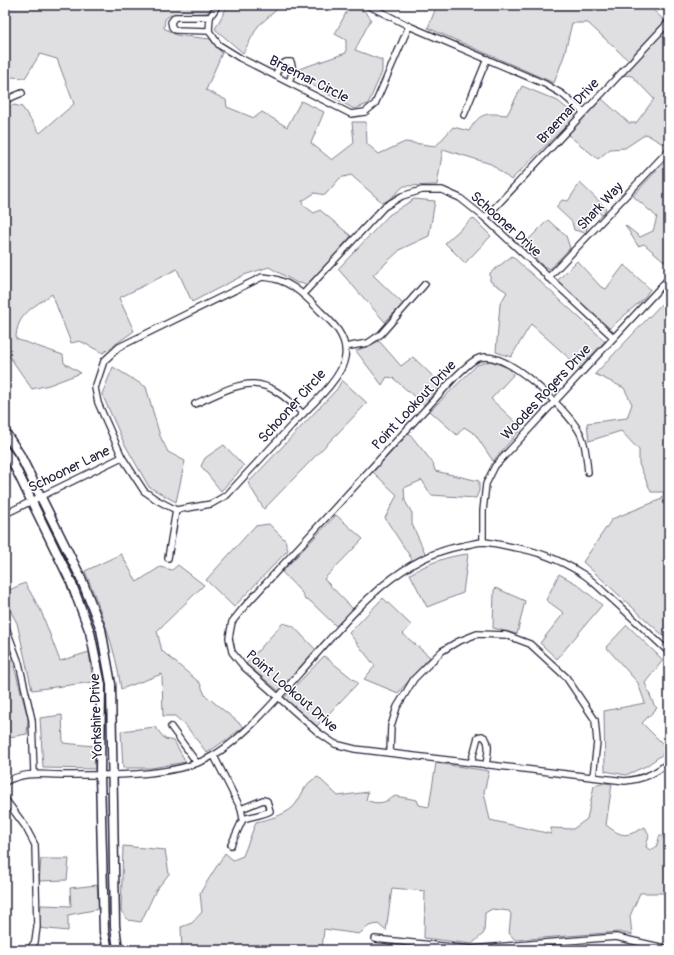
<svg xmlns="http://www.w3.org/2000/svg" width="674" height="955" viewBox="0 0 674 955" font-family="Pangolin,sans-serif">
	<style>
		.green { fill: #dfdfe2; stroke: #80808e }
		.lines { fill: none; stroke-linecap: round; stroke-linejoin: round }
		.street-casing { stroke: #22223b; stroke-width: 8 }
		.secondary-casing { stroke: #22223b; stroke-width: 11 }
		.street { stroke: #fff; stroke-width: 5.5 }
		.secondary { stroke: #fff; stroke-width: 8 }
		.labels { text-anchor: middle; dominant-baseline: central; stroke-width: 3; stroke-linejoin: round; paint-order: stroke }
		.street-label { font-size: 14px; fill: #22223b; stroke: #fff }
	</style>
	<rect width="100%" height="100%" fill="#fff"/>
	<filter id="ink" filterUnits="userSpaceOnUse"><feTurbulence type="fractalNoise" baseFrequency=".025" numOctaves="2"/><feDisplacementMap in="SourceGraphic" scale="8" xChannelSelector="R" yChannelSelector="G"/><feConvolveMatrix kernelMatrix="1 2 1 2 8 2 1 2 1" color-interpolation-filters="sRGB"/></filter>
	<g filter="url(#ink)">
		<g class="green">
			<path d="M5,5H213L207,13L172,14L165,19L164,28L176,35L210,39L222,53L206,90L226,100L227,107L254,118L262,112L287,127L301,101L324,112L311,143L332,160L354,143L352,122H366L367,144L379,154L405,142L436,146L453,127L469,131C480,112 486,113 507,115L522,86L558,101L576,116L511,180L491,164L443,149L437,185L404,186L384,204L351,175L340,178L325,195L315,193L302,201L303,205L314,213L320,210L351,236L309,284L297,283L269,267L244,275L192,302L177,269L119,298L134,331L103,353L80,341L71,343L52,294C34,307 16,314 16,339L63,355L64,363L81,373L49,385L32,389L5,350V109L14,105L22,107L40,133L74,104L57,59L40,54L25,78L11,77L5,64Z"/>
			<polygon points="228,5 282,5 258,26 243,53 215,29"/>
			<path d="M350,5C359,5 366,12 371,19L355,50L382,60V72L368,104L354,109L300,78L299,69L346,53V40L335,34Z"/>
			<polygon points="437,5 648,5 665,21 628,60 588,23 572,23 564,56 554,83 428,28"/>
			<polygon points="661,35 669,42 669,138 663,144 646,134 625,148 610,149 598,159 567,134 601,98 629,123 636,123 654,99 632,76 623,75"/>
			<polygon points="669,157 669,214 664,221 669,226 669,265 644,244 638,246 625,225 640,237 653,231 657,217 633,196"/>
			<polygon points="580,183 606,208 603,216 597,211 589,217 586,233 574,230 572,222 556,207 562,200 568,201"/>
			<polygon points="414,199 435,201 429,236 401,249 373,275 403,304 385,322 338,269 389,215"/>
			<polygon points="473,218 491,236 465,263 445,243"/>
			<polygon points="548,220 566,236 570,248 550,269 543,266 522,246"/>
			<polygon points="512,256 605,341 580,368 531,324 511,357 496,352 500,304 507,292 490,281 490,273"/>
			<polygon points="577,261 601,287 606,289 624,265 650,289 644,298 608,330 557,281"/>
			<polygon points="668,297 669,298 669,641 583,562 612,519 662,499 664,492 651,492 639,464 639,450 621,431 589,441 587,423 627,418 632,404 624,388 595,374"/>
			<polygon points="379,341 401,366 413,357 441,384 424,405 393,378 387,377 382,385 356,351"/>
			<polygon points="490,361 509,368 513,375 491,399 522,428 493,461 475,434 464,427 457,435 430,411 477,365"/>
			<polygon points="113,367 146,387 160,436 168,452 185,461 176,502 149,487 124,443 102,394"/>
			<polygon points="342,380 367,403 264,509 248,483 337,389"/>
			<polygon points="409,433 433,463 435,471 479,481 479,491 476,498 431,495 422,480 404,488 405,501 412,513 412,524 426,555 413,561 385,518 397,495 373,472"/>
			<polygon points="224,445 244,466 221,491 201,466 205,458"/>
			<polygon points="336,515 363,539 324,579 353,609 336,626 310,601 305,600 302,593 282,572"/>
			<polygon points="269,524 285,540 288,550 234,607 206,580 255,526"/>
			<path d="M121,554L137,582L160,567L172,570L178,565L204,585L157,631L162,651L200,683L205,695L244,727L207,753L186,726L175,716H163L162,674L121,689C116,648 100,609 85,571Z"/>
			<path d="M468,554L463,593L427,607L410,574C429,563 447,556 468,554Z"/>
			<polygon points="559,574 577,584 602,605 557,659 540,643 564,613 546,600"/>
			<polygon points="25,583 41,611 60,661 89,652 93,682 32,690 17,623 5,601 5,592"/>
			<polygon points="496,588 525,601 517,634 493,628 494,590"/>
			<polygon points="383,598 411,625 403,634 430,657 398,693 364,679 375,666 349,633"/>
			<polygon points="283,623 293,626 316,650 279,691 246,664"/>
			<polygon points="627,625 663,660 645,683 654,705 657,708 642,723 669,750 646,766 626,775 605,771 604,711 645,703 638,683 606,647"/>
			<polygon points="5,633 28,718 27,734 5,738"/>
			<polygon points="324,656 358,683 317,726 284,698"/>
			<polygon points="62,715 63,743 94,746 95,769 43,768 40,718"/>
			<polygon points="155,727 165,739 174,741 186,762 151,768 123,768 121,731"/>
			<path d="M436,763L489,771L484,792L490,820L551,834V828L573,829L587,819L594,786L605,783L612,784L606,825C623,838 626,837 645,827L649,835L646,847L650,850L656,847L660,835L669,842V893H640L630,916L632,935L619,932L515,940L509,933L511,914L509,911L492,909L485,913L484,933L472,944L424,938L425,891L392,888L386,931L378,924L369,926L359,934L324,929L322,950H182L181,927L192,923L202,912L200,893L225,853L233,860L243,856L256,822C269,819 282,816 292,808C303,798 302,783 318,777L338,796L368,792L366,800C378,805 385,803 395,796L417,800L419,805L429,807Z"/>
			<polygon points="123,846 165,850 169,874 156,890 141,922 128,920 121,911"/>
			<polygon points="41,859 69,859 67,880 39,881"/>
			<polygon points="97,885 99,909 68,915 68,931 38,928 41,905 71,906 70,888"/>
			<polygon points="596,947 598,950 541,950"/>
		</g>
		<g class="lines">
			<defs>
				<g id="street">
					<polyline points="218,5 210,17 209,31 219,45 240,58 351,114 365,112 375,104 409,26"/>
					<polyline points="367,5 409,26 545,84 562,94 583,112"/>
					<polyline points="209,31 175,30 172,27 171,22 175,17 210,17"/>
					<polyline points="275,75 281,65 286,62 291,62 293,70 289,82"/>
					<polyline points="5,100 22,93"/>
					<polyline points="464,115 487,59"/>
					<polyline points="485,218 669,22"/>
					<path d="M262,277C287,278 303,293 320,311C333,323 348,337 345,357C342,380 307,409 291,426C270,449 248,472 227,495L211,504L176,510L157,500L144,491L122,457L98,403L95,388L104,361L119,347Z"/>
					<polyline points="548,278 669,150"/>
					<polyline points="303,294 384,207 402,196 422,190 442,190 460,198 485,218 613,337"/>
					<polyline points="345,347 368,343 381,334 425,284"/>
					<path d="M195,404C245,381 260,370 303,414"/>
					<path d="M588,472C586,456 586,441 577,428C563,407 507,349 479,358C470,361 462,371 455,377L244,607L232,622L229,638L232,652L244,667L319,733L335,744L355,749L625,781C643,779 655,774 669,762"/>
					<polyline points="5,514 122,457"/>
					<polyline points="483,542 483,511 486,484 495,466 669,278"/>
					<polyline points="168,558 176,510"/>
					<polyline points="5,625 19,663 32,720 34,773"/>
					<polyline points="171,727 197,763"/>
					<polyline points="390,753 391,726 397,707 414,679 442,651 457,642 477,634 506,635 530,644 566,677 595,720 597,742 593,777"/>
					<polyline points="214,756 241,809 243,819 231,845"/>
					<path d="M471,763L478,737L482,736C492,740 487,756 486,765"/>
					<path d="M5,782C26,771 41,775 63,775C106,775 177,778 214,755C248,735 286,688 313,658C353,613 397,558 461,546C468,545 477,542 484,542C493,543 503,545 512,547C538,551 559,559 581,573C590,578 597,586 605,593C627,612 648,633 669,652"/>
					<polyline points="5,799 25,826 35,845 37,927 35,942 29,950"/>
					<path d="M241,809L263,800L267,801L270,811C266,814 249,817 243,819"/>
					<polyline points="375,939 471,949 616,937 669,949"/>
				</g>
				<g id="secondary">
					<polyline points="5,432 20,455 81,578 101,629 111,684 115,926 118,950"/>
					<polyline points="5,451 11,459 71,582 90,632 101,685 100,775 104,932 108,950"/>
				</g>
			</defs>
			<use href="#street" class="street-casing"/>
			<use href="#secondary" class="secondary-casing"/>
			<use href="#street" class="street"/>
			<use href="#secondary" class="secondary"/>
		</g>
	</g>
	<g class="labels">
		<g class="street-label">
			<text transform="translate(309 79) rotate(27)">Braemar Circle</text>
			<text transform="translate(568 111) rotate(-47)">Braemar Drive</text>
			<text transform="translate(600 206) rotate(-47)">Shark Way</text>
			<text transform="translate(506 224) rotate(42)">Schooner Drive</text>
			<text transform="translate(546 392) rotate(-47)">Woodes Rogers Drive</text>
			<text transform="translate(414 405) rotate(-47)">Point Lookout Drive</text>
			<text transform="translate(292 406) rotate(-48)">Schooner Circle</text>
			<text transform="translate(69 469) rotate(-26)">Schooner Lane</text>
			<text transform="translate(292 691) rotate(41)">Point Lookout Drive</text>
			<text transform="translate(96 716) rotate(-92)">Yorkshire Drive</text>
		</g>
	</g>
	<rect width="674" height="955" fill="none" stroke="#fff" stroke-width="20"/>
	<rect x="10" y="10" width="654" height="935" fill="none" stroke="#22223b" stroke-width="1.5" filter="url(#ink)"/>
</svg>
